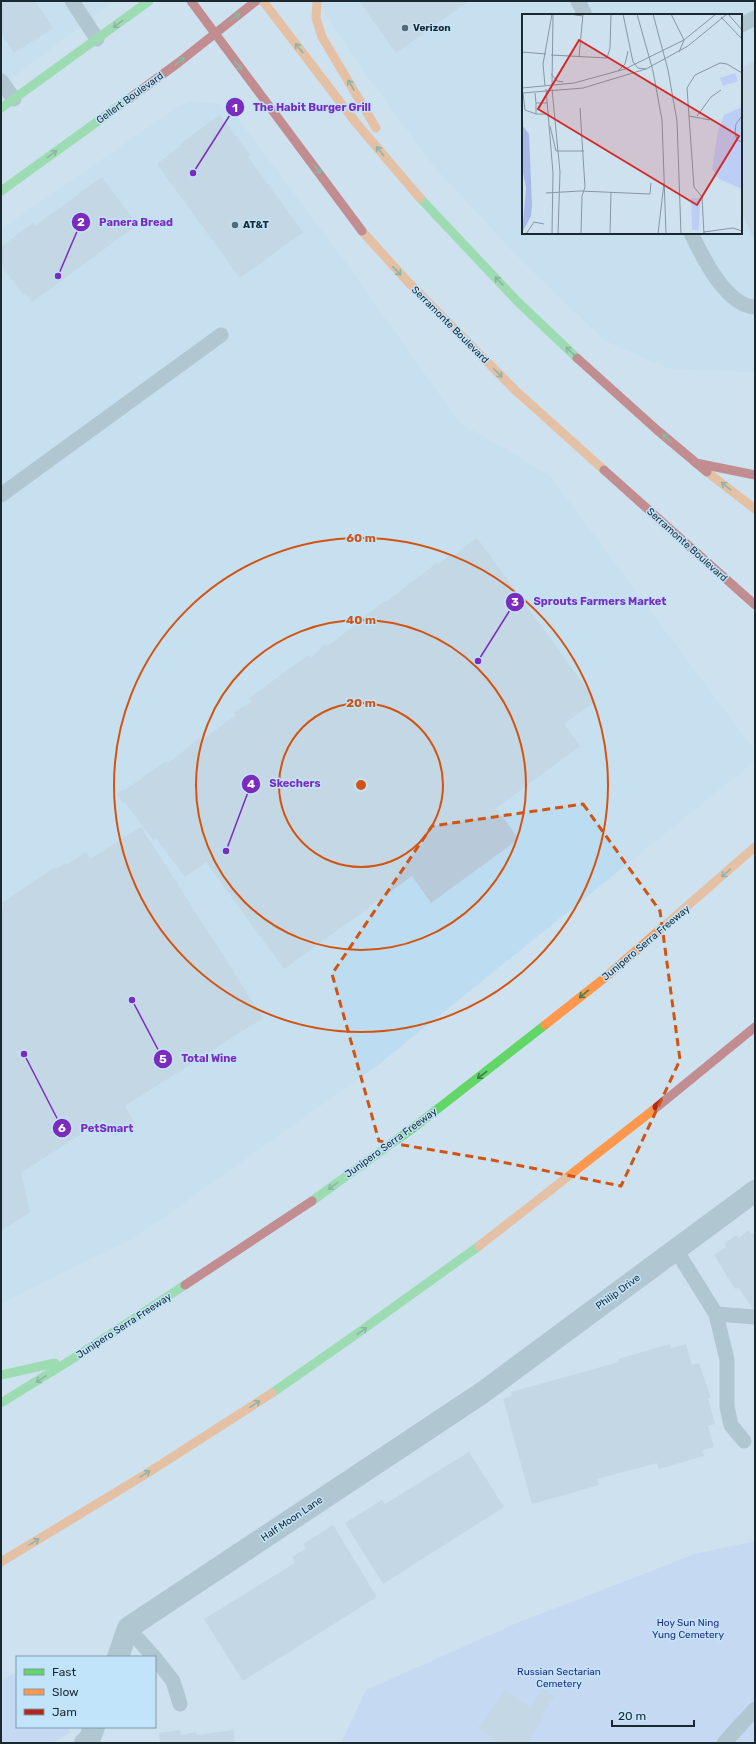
<svg xmlns="http://www.w3.org/2000/svg" width="756" height="1744" viewBox="0 0 756 1744" font-family="Rubik,sans-serif">
	<style>
		.built { fill: #bcddf1; fill-rule: evenodd }
		.green { fill: #bccef6 }
		.building { fill: #b8c9d9 }
		.lines { fill: none; stroke-linecap: round; stroke-linejoin: round }
		.lane { stroke: #8da4ad; stroke-width: 15 }
		.street { stroke: #8da4ad; stroke-width: 22 }
		.fast { stroke: #63d668; stroke-width: 9 }
		.slow { stroke: #ff974d; stroke-width: 9 }
		.jam { stroke: #b3261e; stroke-width: 9 }
		.oneway { stroke: #3e7f4c }
		.marked { fill: none; stroke: #d35410; stroke-width: 3; stroke-dasharray: 8 5; stroke-linejoin: round }
		.ring { fill: none; stroke: #d35410; stroke-width: 2 }
		.poi-dot { fill: #596972; stroke: #c1e4fb; stroke-width: 1.5 }
		.labels { text-anchor: middle; dominant-baseline: central; stroke-width: 3; stroke-linejoin: round; paint-order: stroke }
		.poi-label { font-size: 10px; font-weight: bold; fill: #1a2830; stroke: #c1e4fb; text-anchor: start }
		.street-label { font-size: 10px; fill: #1a2830; stroke: #c1e4fb }
		.park-label { font-size: 10px; fill: #242c81; stroke: #c1e4fb }
		.inset-road { fill: none; stroke: #8697a2; stroke-width: 1 }
		.view { fill: #d62828; fill-opacity: 0.15; stroke: #d62828; stroke-width: 2 }
		.inset-edge { fill: none; stroke: #1a2830; stroke-width: 2 }
		.centre { fill: #d35410; stroke: #c1e4fb; stroke-width: 2 }
		.ring-label { font-size: 12px; text-anchor: middle; font-weight: bold; fill: #d35410; stroke: #c1e4fb; stroke-width: 3; stroke-linejoin: round; paint-order: stroke }
		.leader { fill: none; stroke: #7b2cbf; stroke-width: 1.5 }
		.callout-dot { fill: #7b2cbf; stroke: #c1e4fb; stroke-width: 1.5 }
		.mark-label { font-size: 12px; text-anchor: middle; font-weight: bold; fill: #fff }
		.callout-label { font-size: 11px; text-anchor: middle; font-weight: bold; fill: #7b2cbf; stroke: #c1e4fb; stroke-width: 3; stroke-linejoin: round; paint-order: stroke }
	</style>
	<rect width="100%" height="100%" fill="#cee1ee"/>
	<g class="built">
		<polygon points="1,1 114,1 1,86"/>
		<path d="M316,1H755V372L670,369L605,341L520,259L435,168L368,77ZM523,15H741V233H523Z"/>
		<polygon points="191,101 220,104 235,114 343,259 459,422 549,475 755,751 755,761 378,1065 133,1239 1,1303 1,229 179,106"/>
	</g>
	<g class="green">
		<polygon points="755,1541 755,1743 341,1743 366,1690 512,1625 695,1554"/>
		<polygon points="17,1671 17,1727 68,1727 71,1732 52,1743 1,1743 1,1681"/>
	</g>
	<g class="building">
		<polygon points="1,1 35,1 53,28 14,53 1,33"/>
		<polygon points="362,1 468,1 396,53 360,2"/>
		<polygon points="755,61 755,241 741,212 741,68"/>
		<polygon points="220,115 250,155 248,157 303,232 240,278 157,164 181,146 180,144"/>
		<polygon points="102,177 137,225 32,302 26,293 23,294 1,265 1,247 33,223 35,226"/>
		<polygon points="477,538 596,701 564,724 580,746 496,808 519,839 431,903 412,876 284,969 206,862 185,877 156,838 153,840 125,802 124,804 117,794 123,789 124,791 166,761 168,764 199,738 201,741 236,715 234,712 252,702 249,698 309,655 311,658 326,644 328,646 363,619 362,618 385,601 386,602 438,562 439,564 450,555 451,557"/>
		<polygon points="141,827 263,1018 125,1106 135,1123 114,1137 103,1120 21,1173 30,1212 1,1231 1,907 4,905 2,903 55,867 56,869 65,863 66,865 86,852 90,859"/>
		<polygon points="749,1230 751,1234 755,1232 755,1307 753,1309 738,1287 735,1289 714,1255 726,1247 724,1244 736,1235 738,1238"/>
		<polygon points="670,1344 671,1348 686,1344 692,1365 699,1363 711,1398 708,1398 715,1424 708,1426 714,1447 702,1451 704,1456 659,1469 657,1463 597,1479 599,1485 532,1504 503,1399 512,1396 511,1392 619,1362 618,1359"/>
		<polygon points="469,1452 504,1507 383,1584 345,1523 382,1500 385,1504"/>
		<polygon points="333,1525 377,1597 243,1681 204,1619 295,1563 292,1557 306,1548 303,1544"/>
		<polygon points="543,1689 554,1697 542,1715 544,1717 526,1743 500,1743 478,1728 505,1690 530,1707"/>
		<polygon points="180,1730 181,1735 196,1732 197,1735 233,1730 235,1743 160,1743 159,1733"/>
	</g>
	<g class="lines">
		<g class="lane">
			<polyline points="72,1 97,39"/>
			<polyline points="578,1 585,15"/>
			<polyline points="741,25 755,18"/>
			<polyline points="1,81 14,99"/>
			<path d="M691,233C702,256 726,306 755,307"/>
			<polyline points="1,495 221,335"/>
			<polyline points="676,1250 716,1314 727,1360 727,1407 731,1425 744,1441"/>
			<polyline points="716,1314 755,1317"/>
			<polyline points="128,1628 154,1657"/>
			<polyline points="155,1658 173,1681 180,1704"/>
			<polyline points="724,1743 755,1709"/>
		</g>
		<g class="street">
			<polyline points="118,1657 128,1628 482,1393 755,1191"/>
			<polyline points="85,1743 89,1740 94,1727"/>
		</g>
		<g class="fast">
			<polyline points="1,108 149,1"/>
			<polyline points="1,191 130,98"/>
			<polyline points="420,198 518,302 577,358"/>
			<polyline points="312,1201 417,1125 545,1025"/>
			<polyline points="1,1375 55,1363"/>
			<polyline points="272,1393 348,1340 479,1246"/>
			<polyline points="1,1403 74,1358 185,1285"/>
		</g>
		<g class="slow">
			<polyline points="263,1 357,124 420,198"/>
			<polyline points="317,1 316,18 322,37 376,128"/>
			<polyline points="362,231 408,282 515,390 604,470"/>
			<polyline points="707,472 755,509"/>
			<polyline points="545,1025 607,976 755,847"/>
			<polyline points="479,1246 657,1107"/>
			<polyline points="1,1562 146,1474 272,1393"/>
		</g>
		<g class="jam">
			<polyline points="191,1 362,231"/>
			<polyline points="130,98 178,63 256,1"/>
			<polyline points="577,358 657,430 707,472"/>
			<polyline points="696,463 755,475"/>
			<polyline points="604,470 755,605"/>
			<polyline points="657,1107 755,1027"/>
			<polyline points="185,1285 312,1201"/>
		</g>
	</g>
	<defs><path id="oneway-shaft" d="M-6 0H5M1.5-3L5.5 0L1.5 3" fill="none" stroke-width="1.6" stroke-linecap="round" stroke-linejoin="round"/></defs>
	<g class="oneway">
		<use href="#oneway-shaft" transform="translate(235 17) rotate(-39)"/>
		<use href="#oneway-shaft" transform="translate(118 24) rotate(144)"/>
		<use href="#oneway-shaft" transform="translate(299 48) rotate(-128)"/>
		<use href="#oneway-shaft" transform="translate(180 61) rotate(-37)"/>
		<use href="#oneway-shaft" transform="translate(238 65) rotate(53)"/>
		<use href="#oneway-shaft" transform="translate(351 85) rotate(-121)"/>
		<use href="#oneway-shaft" transform="translate(380 151) rotate(-129)"/>
		<use href="#oneway-shaft" transform="translate(52 154) rotate(-36)"/>
		<use href="#oneway-shaft" transform="translate(317 169) rotate(54)"/>
		<use href="#oneway-shaft" transform="translate(397 271) rotate(47)"/>
		<use href="#oneway-shaft" transform="translate(499 281) rotate(-134)"/>
		<use href="#oneway-shaft" transform="translate(570 351) rotate(-137)"/>
		<use href="#oneway-shaft" transform="translate(498 373) rotate(45)"/>
		<use href="#oneway-shaft" transform="translate(667 438) rotate(-140)"/>
		<use href="#oneway-shaft" transform="translate(726 486) rotate(-141)"/>
		<use href="#oneway-shaft" transform="translate(726 873) rotate(138)"/>
		<use href="#oneway-shaft" transform="translate(584 994) rotate(141)"/>
		<use href="#oneway-shaft" transform="translate(482 1075) rotate(143)"/>
		<use href="#oneway-shaft" transform="translate(333 1186) rotate(144)"/>
		<use href="#oneway-shaft" transform="translate(362 1331) rotate(-35)"/>
		<use href="#oneway-shaft" transform="translate(41 1379) rotate(148)"/>
		<use href="#oneway-shaft" transform="translate(255 1404) rotate(-33)"/>
		<use href="#oneway-shaft" transform="translate(145 1474) rotate(-32)"/>
		<use href="#oneway-shaft" transform="translate(34 1542) rotate(-31)"/>
	</g>
	<path d="M0 0H756V1744H0ZM583,804L660,911L680,1060L621,1186L492,1160L379,1141L332,974L432,826Z" fill="#cee1ee" fill-opacity=".55" fill-rule="evenodd"/>
	<path class="marked" d="M583,804L660,911L680,1060L621,1186L492,1160L379,1141L332,974L432,826Z"/>
	<g class="ring">
		<circle cx="361" cy="785" r="82"/>
		<circle cx="361" cy="785" r="165"/>
		<circle cx="361" cy="785" r="247"/>
	</g>
	<g class="poi-dot">
		<circle cx="405" cy="28" r="4"/>
		<circle cx="235" cy="225" r="4"/>
	</g>
	<g class="labels">
		<g class="poi-label">
			<text x="413" y="28">Verizon</text>
			<text x="243" y="225">AT&amp;T</text>
		</g>
		<g class="street-label">
			<text transform="translate(130 98) rotate(-36)">Gellert Boulevard</text>
			<text transform="translate(450 325) rotate(45)">Serramonte Boulevard</text>
			<text transform="translate(687 545) rotate(42)">Serramonte Boulevard</text>
			<text transform="translate(646 943) rotate(-40)">Junipero Serra Freeway</text>
			<text transform="translate(391 1143) rotate(-36)">Junipero Serra Freeway</text>
			<text transform="translate(618 1292) rotate(-36)">Philip Drive</text>
			<text transform="translate(124 1326) rotate(-33)">Junipero Serra Freeway</text>
			<text transform="translate(292 1519) rotate(-34)">Half Moon Lane</text>
		</g>
		<g class="park-label">
			<text x="688" y="1623">Hoy Sun Ning<tspan x="688" dy="12">Yung Cemetery</tspan></text>
			<text x="559" y="1672">Russian Sectarian<tspan x="559" dy="12">Cemetery</tspan></text>
		</g>
	</g>
	<g transform="translate(522 14)">
		<rect width="220" height="220" fill="#cee1ee"/>
		<path d="M213,59L216,67L201,72L198,64ZM220,93V175L197,165L190,155L196,117L202,101ZM169,184H178L177,216H170Z" fill="#bccef6"/>
		<path d="M0,111L7,120L10,192L9,202L0,219L4,174L0,153Z" fill="#a6b9e8"/>
		<path class="inset-road" d="M47,0L61,2M101,0L111,48L116,54L124,55M115,0L131,57L140,106L144,220M131,0L146,56L155,107L159,220M149,0L162,26L157,38M206,0L220,16M199,3L220,25M0,38L24,40M29,41L85,44L88,34L89,0M57,43L61,0M96,57L103,50L106,37M29,60L35,67L41,68M30,71L31,0M23,72L21,50L30,0M0,74L52,69L103,55L162,26L194,0M24,75L31,159L30,220M30,75L38,158L36,220M0,79L61,74L124,55L166,32L205,0M1,79L3,96L14,100M13,79L14,89H25M14,89V100H25M58,94L63,173L60,182L59,220M167,102L188,106M175,102L189,83L199,76M220,102L214,110L213,119L215,126L220,128M28,112L34,137H62M24,179L58,177L128,180L129,169M182,218L211,214L220,217M4,220L12,208L22,210M88,220L89,178M136,220L142,169M182,220L180,183L172,173L165,74L173,61L198,49L205,50L220,59"/>
		<path class="view" d="M57,26L217,122L175,191L16,95Z"/>
		<rect width="220" height="220" class="inset-edge"/>
	</g>
	<circle cx="361" cy="785" r="6" class="centre"/>
	<g class="ring-label">
		<text x="361" y="542">60 m</text>
		<text x="361" y="624">40 m</text>
		<text x="361" y="707">20 m</text>
	</g>
	<path class="leader" d="M193 173L235 107M58 276L81 222M478 661L515 602M226 851L251 784M132 1000L163 1059M24 1054L62 1128"/>
	<g class="callout-dot">
		<circle cx="193" cy="173" r="4"/>
		<circle cx="58" cy="276" r="4"/>
		<circle cx="478" cy="661" r="4"/>
		<circle cx="226" cy="851" r="4"/>
		<circle cx="132" cy="1000" r="4"/>
		<circle cx="24" cy="1054" r="4"/>
		<circle cx="235" cy="107" r="10"/>
		<circle cx="81" cy="222" r="10"/>
		<circle cx="515" cy="602" r="10"/>
		<circle cx="251" cy="784" r="10"/>
		<circle cx="163" cy="1059" r="10"/>
		<circle cx="62" cy="1128" r="10"/>
	</g>
	<g class="mark-label">
		<text x="235" y="112">1</text>
		<text x="81" y="226">2</text>
		<text x="515" y="606">3</text>
		<text x="251" y="788">4</text>
		<text x="163" y="1063">5</text>
		<text x="62" y="1132">6</text>
	</g>
	<g class="callout-label">
		<text x="312" y="111">The Habit Burger Grill</text>
		<text x="136" y="226">Panera Bread</text>
		<text x="600" y="605">Sprouts Farmers Market</text>
		<text x="295" y="787">Skechers</text>
		<text x="209" y="1062">Total Wine</text>
		<text x="107" y="1132">PetSmart</text>
	</g>
	<rect width="756" height="1744" fill="none" stroke="#1a2830" stroke-width="4"/>
	<rect x="16" y="1656" width="140" height="72" fill="#c1e4fb" stroke="#7e99aa"/>
	<rect x="24" y="1669" width="20" height="6" fill="#63d668" stroke="#7e99aa"/>
	<text x="52" y="1676" font-size="12" fill="#1a2830">Fast</text>
	<rect x="24" y="1689" width="20" height="6" fill="#ff974d" stroke="#7e99aa"/>
	<text x="52" y="1696" font-size="12" fill="#1a2830">Slow</text>
	<rect x="24" y="1709" width="20" height="6" fill="#b3261e" stroke="#7e99aa"/>
	<text x="52" y="1716" font-size="12" fill="#1a2830">Jam</text>
	<path d="M612 1720v6h82v-6" fill="none" stroke="#1a2830" stroke-width="2"/>
	<text x="618" y="1720" font-size="12" fill="#1a2830" stroke="#c1e4fb" stroke-width="3" paint-order="stroke">20 m</text>
</svg>
